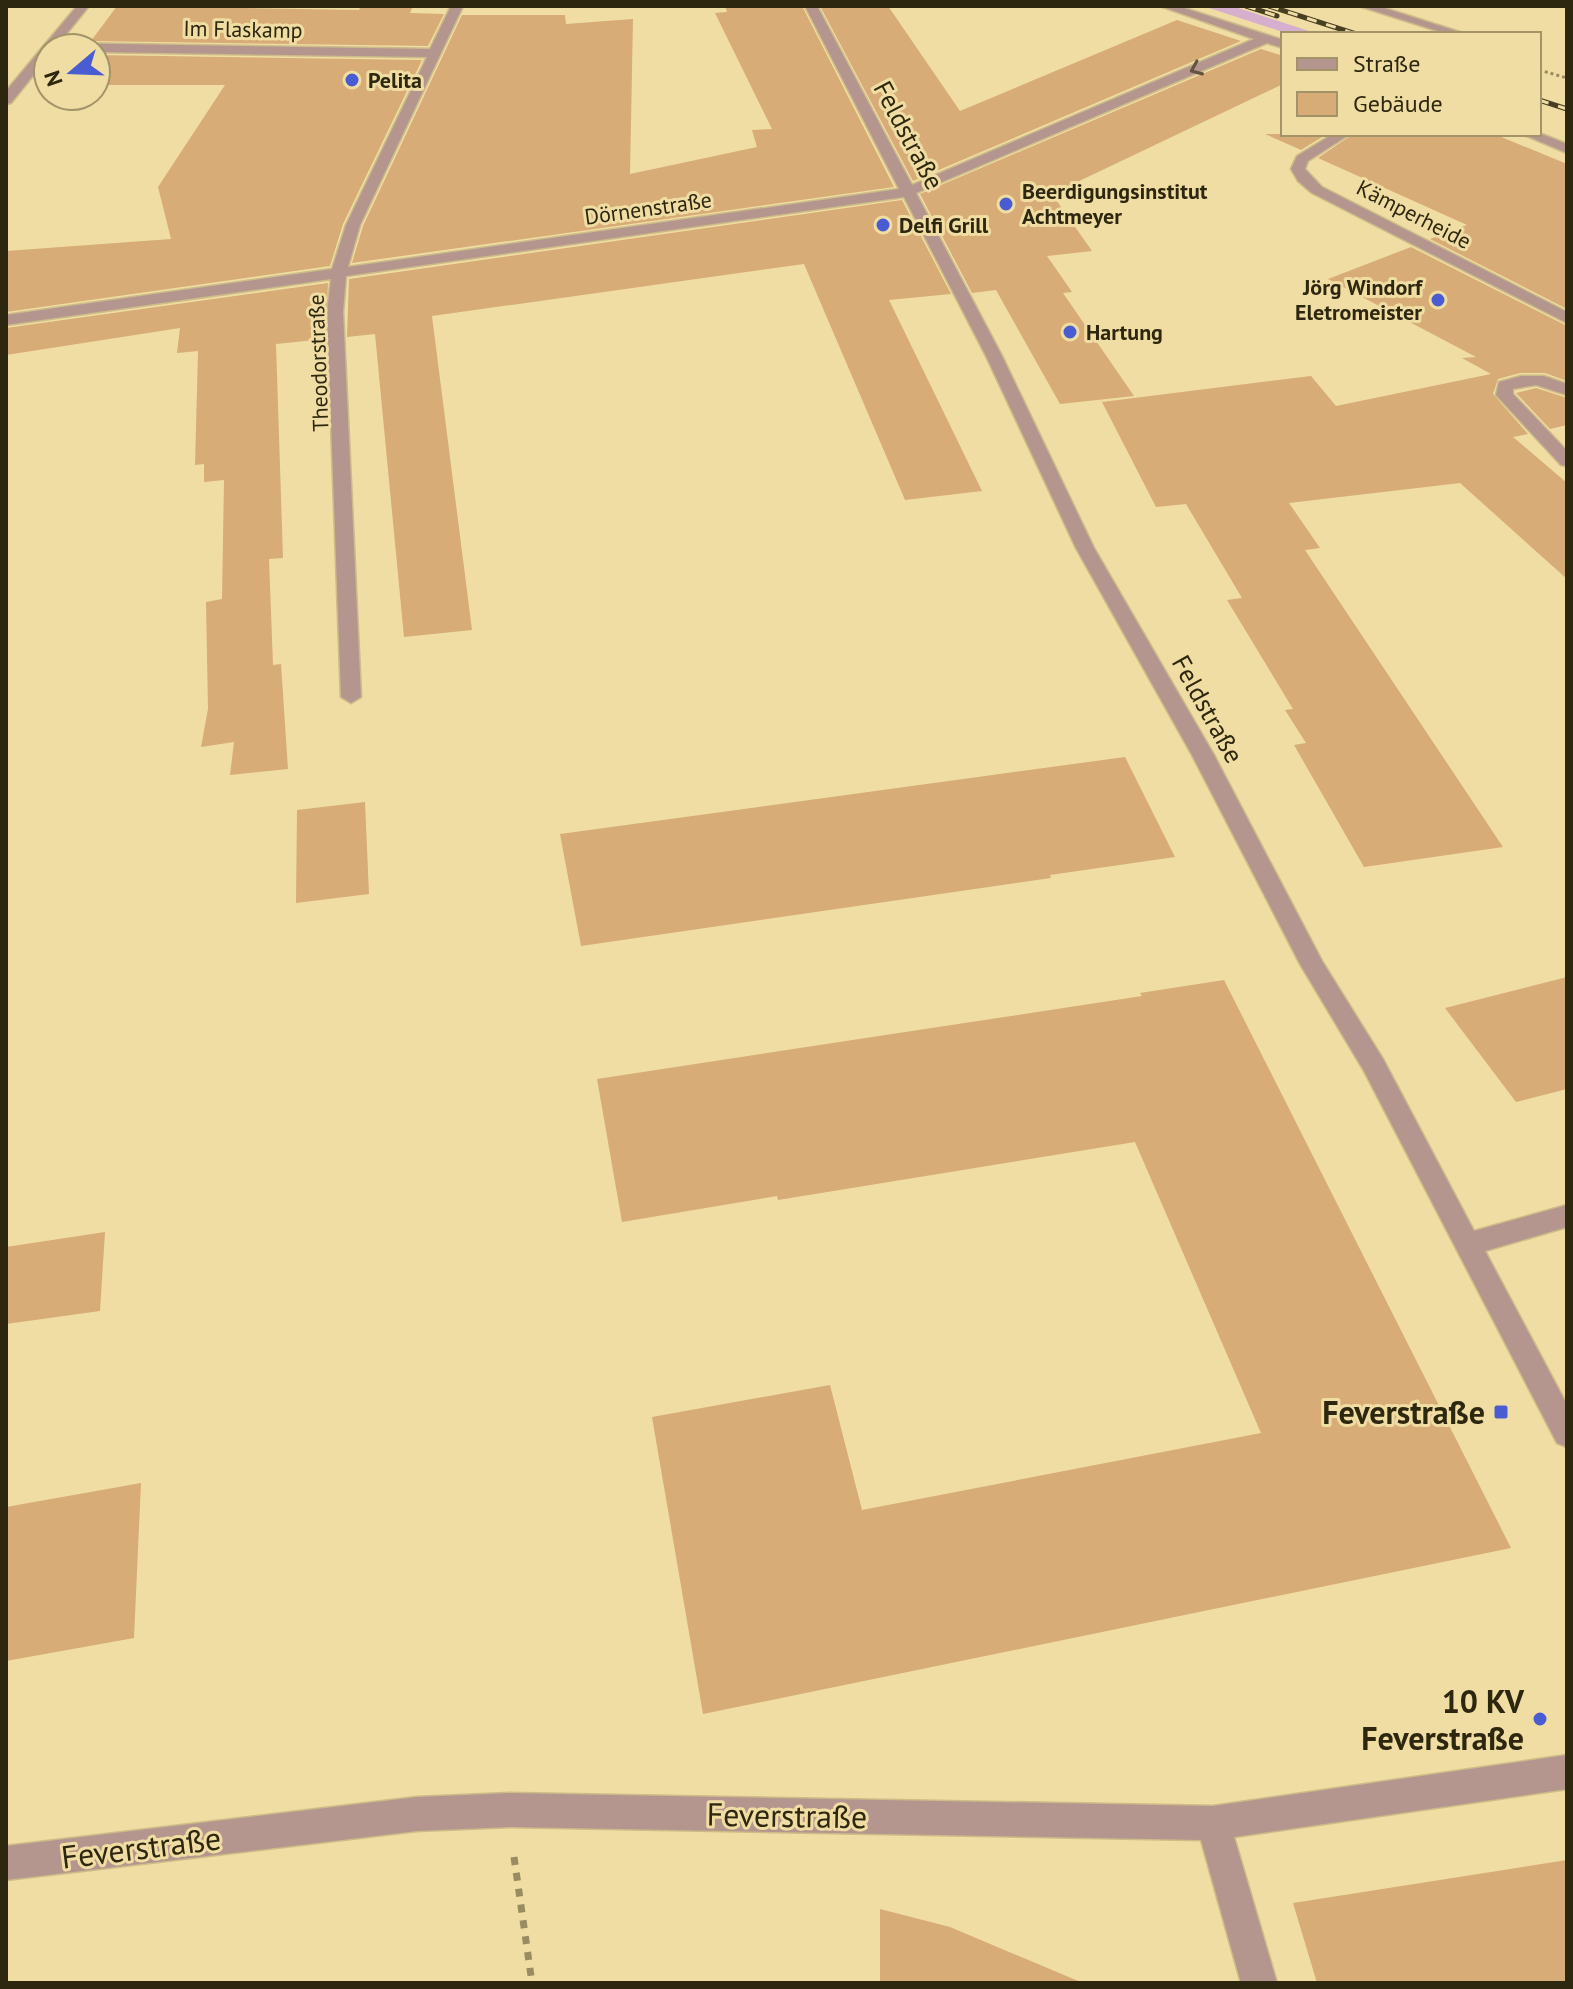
<svg xmlns="http://www.w3.org/2000/svg" width="1573" height="1989" viewBox="0 0 1573 1989" font-family="'PT Sans',sans-serif">
	<style>
		.green { fill: #d6afcf }
		.building { fill: #d7ac76 }
		.lines { fill: none; stroke-linecap: round; stroke-linejoin: round }
		.minor-casing { stroke: #cdbc88; stroke-width: 3 }
		.path-far1 { stroke: #9a8c61; stroke-width: 3; stroke-dasharray: 3 3; stroke-linecap: butt }
		.path { stroke: #9a8c61; stroke-width: 7; stroke-dasharray: 8 8; stroke-linecap: butt }
		.minor { fill: #b5968f; fill-rule: evenodd }
		.rail-casing { stroke: #483f23; stroke-width: 5 }
		.rail { stroke: #f0dda3; stroke-width: 3; stroke-dasharray: 10; stroke-linecap: butt }
		.oneway { stroke: #645342 }
		.poi-dot { fill: #4a5cd1; stroke: #f0dda3; stroke-width: 3 }
		.labels { text-anchor: middle; dominant-baseline: central; stroke-width: 6; stroke-linejoin: round; paint-order: stroke }
		.far-street-label { font-size: 22px; fill: #2e270f; stroke: #f0dda3 }
		.far-poi-label { font-size: 22px; font-weight: bold; fill: #2e270f; stroke: #f0dda3; text-anchor: start }
		.street-label { font-size: 26px; fill: #2e270f; stroke: #f0dda3 }
		.near-poi-label { font-size: 32px; font-weight: bold; fill: #2e270f; stroke: #f0dda3; text-anchor: end }
		.near-street-label { font-size: 32px; fill: #2e270f; stroke: #f0dda3 }
	</style>
	<rect width="100%" height="100%" fill="#f0dda3"/>
	<polygon class="green" points="1203,6 1232,6 1318,34 1289,34"/>
	<g class="building">
		<polygon points="117,6 359,10 361,6 413,6 410,13 444,14 428,46 91,41"/>
		<polygon points="725,6 802,6 894,187 352,263 363,226 462,15 565,15 566,24 633,19 630,174 757,147 752,130 772,129 715,13 727,12"/>
		<polygon points="820,6 888,6 960,111 1177,20 1241,41 913,181"/>
		<polygon points="1261,49 1283,56 1283,84 1052,194 1092,251 1047,256 1072,292 1063,293 1134,396 1060,404 996,290 972,293 920,194"/>
		<polygon points="96,55 422,60 343,224 330,266 6,312 6,251 171,239 158,187 225,85 96,85"/>
		<polygon points="1265,134 1327,134 1301,150"/>
		<polygon points="1353,134 1494,134 1567,164 1567,309 1430,239 1467,225 1318,158"/>
		<polygon points="902,200 951,294 889,300 982,491 905,500 804,264 432,316 472,630 404,637 375,334 347,337 349,279"/>
		<polygon points="1411,247 1567,326 1567,381 1545,373 1520,373 1498,379 1493,394 1528,434 1513,437 1567,483 1567,579 1460,483 1289,503 1320,548 1305,550 1503,847 1364,867 1294,745 1306,743 1285,710 1293,709 1227,600 1242,598 1186,504 1156,507 1102,402 1311,376 1336,406 1491,374 1462,358 1476,357 1328,279"/>
		<polygon points="328,283 325,339 276,344 283,558 269,559 273,665 281,664 288,769 230,775 234,742 201,747 208,709 206,602 222,599 224,480 204,482 204,464 195,465 198,351 177,353 180,328 6,355 6,328"/>
		<polygon points="1536,388 1567,398 1567,425 1550,429 1516,393"/>
		<polygon points="1125,757 1175,857 1050,875 1051,878 581,946 560,834"/>
		<polygon points="365,802 369,894 296,903 297,810"/>
		<polygon points="1567,977 1567,1089 1516,1102 1445,1008"/>
		<polygon points="1224,980 1511,1548 703,1714 652,1417 830,1385 862,1510 1261,1433 1135,1142 778,1200 777,1196 622,1222 597,1079 1142,996 1140,993"/>
		<polygon points="105,1232 100,1311 6,1324 6,1247"/>
		<polygon points="141,1483 134,1638 6,1661 6,1507"/>
		<polygon points="1567,1860 1567,1983 1317,1983 1293,1903"/>
		<polygon points="880,1909 950,1927 1083,1983 880,1983"/>
	</g>
	<g class="lines">
		<defs>
			<g id="minor">
				<polygon points="77,6 89,6 59,43 430,49 451,6 463,6 360,225 348,267 899,189 805,6 817,6 912,185 1254,39 1160,6 1178,6 1283,40 1283,48 1267,43 916,193 1002,356 1094,548 1214,755 1322,961 1383,1059 1474,1231 1567,1205 1567,1227 1485,1251 1567,1405 1567,1447 1557,1443 1364,1071 1300,964 1192,755 1076,548 986,356 904,197 346,276 343,312 361,697 351,703 341,697 327,312 331,279 6,325 6,315 332,269 346,225 427,57 96,52 96,48 48,48 48,57 11,103 6,104 6,91"/>
				<polygon points="1359,6 1378,6 1466,34 1447,34"/>
				<polygon points="1539,133 1567,144 1567,153 1522,134"/>
				<polygon points="1333,134 1350,134 1308,161 1305,169 1322,187 1567,312 1567,323 1312,193 1298,181 1291,169 1297,156"/>
				<polygon points="1521,376 1544,376 1567,384 1567,395 1536,385 1513,389 1513,394 1567,451 1567,466 1561,465 1496,395 1499,382"/>
				<polygon points="1567,1755 1567,1789 1234,1837 1277,1983 1241,1983 1201,1840 510,1827 417,1831 6,1880 6,1846 417,1797 510,1793 1213,1806"/>
			</g>
		</defs>
		<use href="#minor" class="minor-casing"/>
		<polyline class="path-far1" points="1539,70 1567,78"/>
		<polyline class="path" points="514,1857 532,1983"/>
		<use href="#minor" class="minor"/>
		<defs>
			<g id="rail">
				<polyline points="1246,6 1277,16"/>
				<polyline points="1269,6 1356,34"/>
				<polyline points="1539,100 1567,109"/>
			</g>
		</defs>
		<use href="#rail" class="rail-casing"/>
		<use href="#rail" class="rail"/>
	</g>
	<defs><path id="oneway-chevron" d="M-2-3.5L2.5 0L-2 3.5" fill="none" stroke-width="1.6" stroke-linecap="round" stroke-linejoin="round" transform="scale(2)"/></defs>
	<use class="oneway" href="#oneway-chevron" transform="translate(1196 69) rotate(157)"/>
	<g class="poi-dot">
		<circle cx="352" cy="80" r="8"/>
		<circle cx="1006" cy="204" r="8"/>
		<circle cx="883" cy="225" r="8"/>
		<circle cx="1438" cy="300" r="8"/>
		<circle cx="1070" cy="332" r="8"/>
		<rect x="1493" y="1404" width="16" height="16" rx="4"/>
		<circle cx="1540" cy="1719" r="8"/>
	</g>
	<g class="labels">
		<g class="far-street-label">
			<text transform="translate(243 29) rotate(1)">Im Flaskamp</text>
			<text transform="translate(648 208) rotate(-8)">Dörnenstraße</text>
			<text transform="translate(1414 214) rotate(27)">Kämperheide</text>
			<text transform="translate(318 363) rotate(-92)">Theodorstraße</text>
		</g>
		<g class="far-poi-label">
			<text x="368" y="80">Pelita</text>
			<text x="1022" y="191">Beerdigungsinstitut<tspan x="1022" dy="25">Achtmeyer</tspan></text>
			<text x="899" y="225">Delfi Grill</text>
			<text x="1422" y="287" text-anchor="end">Jörg Windorf<tspan x="1422" dy="25">Eletromeister</tspan></text>
			<text x="1086" y="332">Hartung</text>
		</g>
		<g class="street-label">
			<text transform="translate(909 135) rotate(62)">Feldstraße</text>
			<text transform="translate(1208 709) rotate(61)">Feldstraße</text>
		</g>
		<g class="near-poi-label">
			<text x="1485" y="1412">Feverstraße</text>
			<text x="1524" y="1701">10 KV<tspan x="1524" dy="37">Feverstraße</tspan></text>
		</g>
		<g class="near-street-label">
			<text transform="translate(787 1815) rotate(1)">Feverstraße</text>
			<text transform="translate(141 1847) rotate(-7)">Feverstraße</text>
		</g>
	</g>
	<rect width="1573" height="1989" fill="none" stroke="#2e270f" stroke-width="16"/>
	<rect x="1281" y="32" width="260" height="104" fill="#f0dda3" stroke="#a29468" stroke-width="2"/>
	<rect x="1297" y="58" width="40" height="12" fill="#b5968f" stroke="#a29468" stroke-width="2"/>
	<text x="1353" y="72" font-size="24" fill="#2e270f">Straße</text>
	<rect x="1297" y="92" width="40" height="24" fill="#d7ac76" stroke="#a29468" stroke-width="2"/>
	<text x="1353" y="112" font-size="24" fill="#2e270f">Gebäude</text>
	<g transform="translate(72 72) rotate(251)"><circle r="38" fill="#f0dda3" stroke="#a29468" stroke-width="2"/>
	<path d="M0-6L14 30L0 20L-14 30Z" fill="#4a5cd1"/>
	<text y="-12" font-size="22" font-weight="bold" text-anchor="middle" fill="#2e270f">N</text>
	</g>
</svg>
